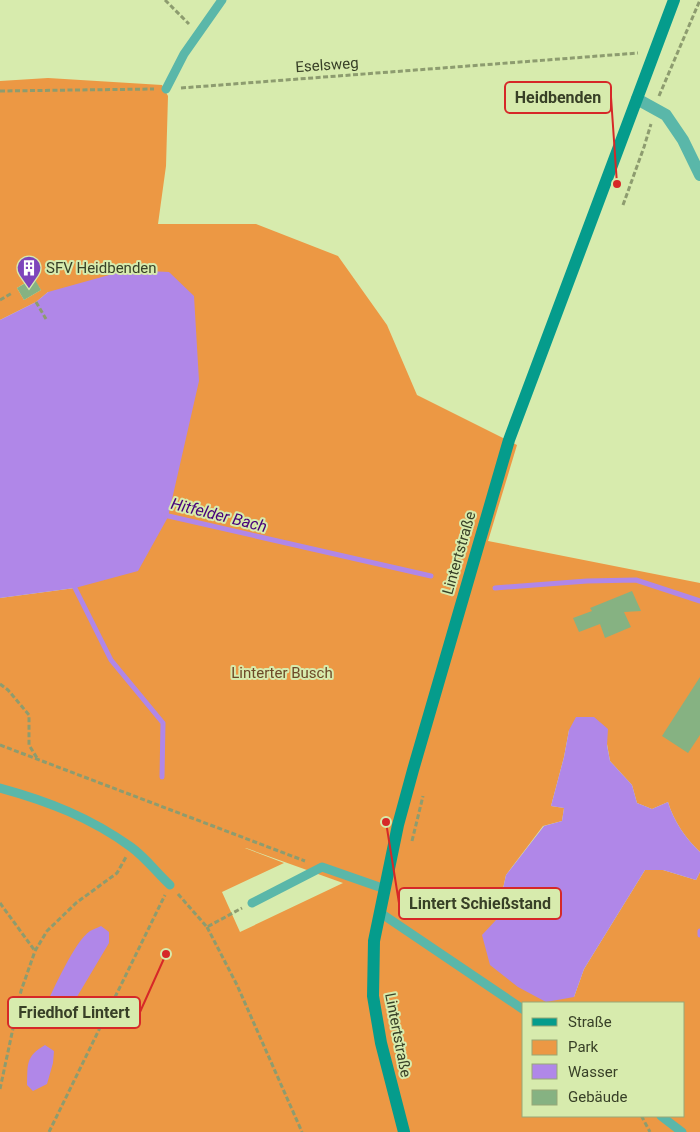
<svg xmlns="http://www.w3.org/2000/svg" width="700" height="1132" viewBox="0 0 700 1132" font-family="Roboto,sans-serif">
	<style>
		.green { fill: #ec9844; fill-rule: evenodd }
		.water { fill: #b087e8 }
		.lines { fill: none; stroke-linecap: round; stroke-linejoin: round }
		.stream { stroke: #b087e8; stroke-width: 5 }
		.building { fill: #86b282 }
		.path { stroke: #8d9c6f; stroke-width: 3; stroke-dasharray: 5 2.5; stroke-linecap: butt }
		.service { stroke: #5ab7a9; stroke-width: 9 }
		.tertiary { stroke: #5ab7a9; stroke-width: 12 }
		.secondary { stroke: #059c8c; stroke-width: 12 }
		.labels { text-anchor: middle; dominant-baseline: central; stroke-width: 4; stroke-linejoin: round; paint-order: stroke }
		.street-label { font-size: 15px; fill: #384027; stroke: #d7ebad }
		.poi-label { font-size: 15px; fill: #384027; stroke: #d7ebad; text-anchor: start }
		.park-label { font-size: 15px; fill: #6d4927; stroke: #d7ebad }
		.water-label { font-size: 16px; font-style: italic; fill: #47007a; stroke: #d7ebad }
		.leader { fill: none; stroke: #d62828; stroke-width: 2 }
		.callout-dot { fill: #d62828; stroke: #d7ebad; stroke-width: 2 }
		.callout { fill: #d7ebad; stroke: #d62828; stroke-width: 2 }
		.callout-label { font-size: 16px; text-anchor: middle; font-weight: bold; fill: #384027 }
	</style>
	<rect width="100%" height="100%" fill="#d7ebad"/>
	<path class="green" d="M48,78L162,85L168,96L166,166L158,224H256L338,256L387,325L417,395L517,445L488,541L700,583V852C686,839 673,820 668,802L652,809L637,803L632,785L610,761L607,744L569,730L564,757L551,806L564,808L562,821L543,826L506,875L496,920L574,997L584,969L645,870H663L696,880L700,872V1132H0V598L75,588L48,292L36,302L0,320V81ZM33,278L41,290L24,300L17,288ZM245,848H246L343,883L240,932L222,892L284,863ZM524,1003H684V1116H524Z"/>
	<g class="water">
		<polygon points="127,270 169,272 194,296 199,381 168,517 138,571 75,588 0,598 0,320 36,302 48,292"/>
		<path d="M576,717H594L608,729L607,745L610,761L632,785L637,803L652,809L668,802C673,820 686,839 700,852V872L696,880L663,870H645L584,969L574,997L546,1002L518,987L490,965L482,935L496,920L506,875L544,826L562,821L564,808L551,806L564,757L569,730Z"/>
		<path d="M101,926L109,932V943L62,1022L55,1027L45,1007C54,989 74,942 90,931C93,929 98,928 101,926Z"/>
		<path d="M45,1045L54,1051L53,1063L47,1084L33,1091L27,1085C28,1064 25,1057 45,1045Z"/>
	</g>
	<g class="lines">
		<g class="stream">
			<polyline points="164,515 431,576"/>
			<polyline points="74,582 75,588 111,660 163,723 162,777"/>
			<polyline points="495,588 587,581 636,580 700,601"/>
			<polyline points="700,931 700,935"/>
		</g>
	</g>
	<g class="building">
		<polygon points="34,278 41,290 24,300 17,288"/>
		<polygon points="632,591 641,611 624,612 631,627 605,638 600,624 579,632 573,618 592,611 590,608"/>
		<polygon points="700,677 700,735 688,753 662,736"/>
	</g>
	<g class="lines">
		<g class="path">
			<polyline points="165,0 189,24"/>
			<polyline points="181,88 638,53"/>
			<polyline points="0,91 154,89"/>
			<polyline points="659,96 700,0"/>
			<polyline points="623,205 644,147 651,124"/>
			<polyline points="0,300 12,293"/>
			<polyline points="36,302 46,319"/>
			<polyline points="0,684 8,690 29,715 29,745 37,758"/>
			<polyline points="0,745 305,861"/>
			<polyline points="412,841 423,796"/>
			<polyline points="178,894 207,927 242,908"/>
			<polyline points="0,903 35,951"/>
			<polyline points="207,927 237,985 302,1132"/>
			<polyline points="0,1089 21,991 35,951 47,931 76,903 117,873 126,857"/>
			<polyline points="643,1116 642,1117 650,1132"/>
			<polyline points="49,1132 165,895"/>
		</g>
		<g class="service">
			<polyline points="166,89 184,54 222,0"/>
			<path d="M0,788C48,801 91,818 131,847C145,857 157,873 170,885"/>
			<polyline points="252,903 322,867 385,889"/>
			<polyline points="379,912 524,1010"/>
			<polyline points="661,1116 682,1132"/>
		</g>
		<polyline class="tertiary" points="637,99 666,115 683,140 700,175"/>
		<polyline class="secondary" points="404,1132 381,1043 373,996 374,941 398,825 413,770 509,440 674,0"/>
	</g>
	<defs>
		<symbol id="building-pin" viewBox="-11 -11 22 30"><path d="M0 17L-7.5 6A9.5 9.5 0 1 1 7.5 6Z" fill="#7d44bb" stroke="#d7ebad"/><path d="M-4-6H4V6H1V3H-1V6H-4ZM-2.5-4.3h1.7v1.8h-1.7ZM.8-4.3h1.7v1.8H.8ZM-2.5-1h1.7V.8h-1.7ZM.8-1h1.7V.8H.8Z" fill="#fff"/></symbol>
	</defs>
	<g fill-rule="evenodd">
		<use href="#building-pin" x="15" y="254" width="28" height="38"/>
	</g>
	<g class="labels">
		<g class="street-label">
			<text transform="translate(327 65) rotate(-4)">Eselsweg</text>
			<text transform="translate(459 553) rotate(-74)">Lintertstraße</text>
			<text transform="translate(398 1035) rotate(79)">Lintertstraße</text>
		</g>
		<g class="poi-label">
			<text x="46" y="268">SFV Heidbenden</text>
		</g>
		<g class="park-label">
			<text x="282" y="673">Linterter Busch</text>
		</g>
		<g class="water-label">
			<text transform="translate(219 515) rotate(14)">Hitfelder Bach</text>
		</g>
	</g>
	<path class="leader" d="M617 184L611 97M386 822L399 903M166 954L140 1012"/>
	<g class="callout-dot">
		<circle cx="617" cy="184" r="5"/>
		<circle cx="386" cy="822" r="5"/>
		<circle cx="166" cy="954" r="5"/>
	</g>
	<g class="callout">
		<rect x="505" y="82" width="106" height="31" rx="5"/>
		<rect x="399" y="888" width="162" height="31" rx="5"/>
		<rect x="8" y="997" width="132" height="31" rx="5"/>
	</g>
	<g class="callout-label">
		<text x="558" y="103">Heidbenden</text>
		<text x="480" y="909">Lintert Schießstand</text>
		<text x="74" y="1018">Friedhof Lintert</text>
	</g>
	<rect x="522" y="1002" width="162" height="115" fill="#d7ebad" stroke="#97a777"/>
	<rect x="532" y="1018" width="25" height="8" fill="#059c8c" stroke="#97a777"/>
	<text x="568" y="1027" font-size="15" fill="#384027">Straße</text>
	<rect x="532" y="1040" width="25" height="15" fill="#ec9844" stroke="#97a777"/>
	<text x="568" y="1052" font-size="15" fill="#384027">Park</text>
	<rect x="532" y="1064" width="25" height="15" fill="#b087e8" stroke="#97a777"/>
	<text x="568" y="1077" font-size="15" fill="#384027">Wasser</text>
	<rect x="532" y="1090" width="25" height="15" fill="#86b282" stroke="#97a777"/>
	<text x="568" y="1102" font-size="15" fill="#384027">Gebäude</text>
</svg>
